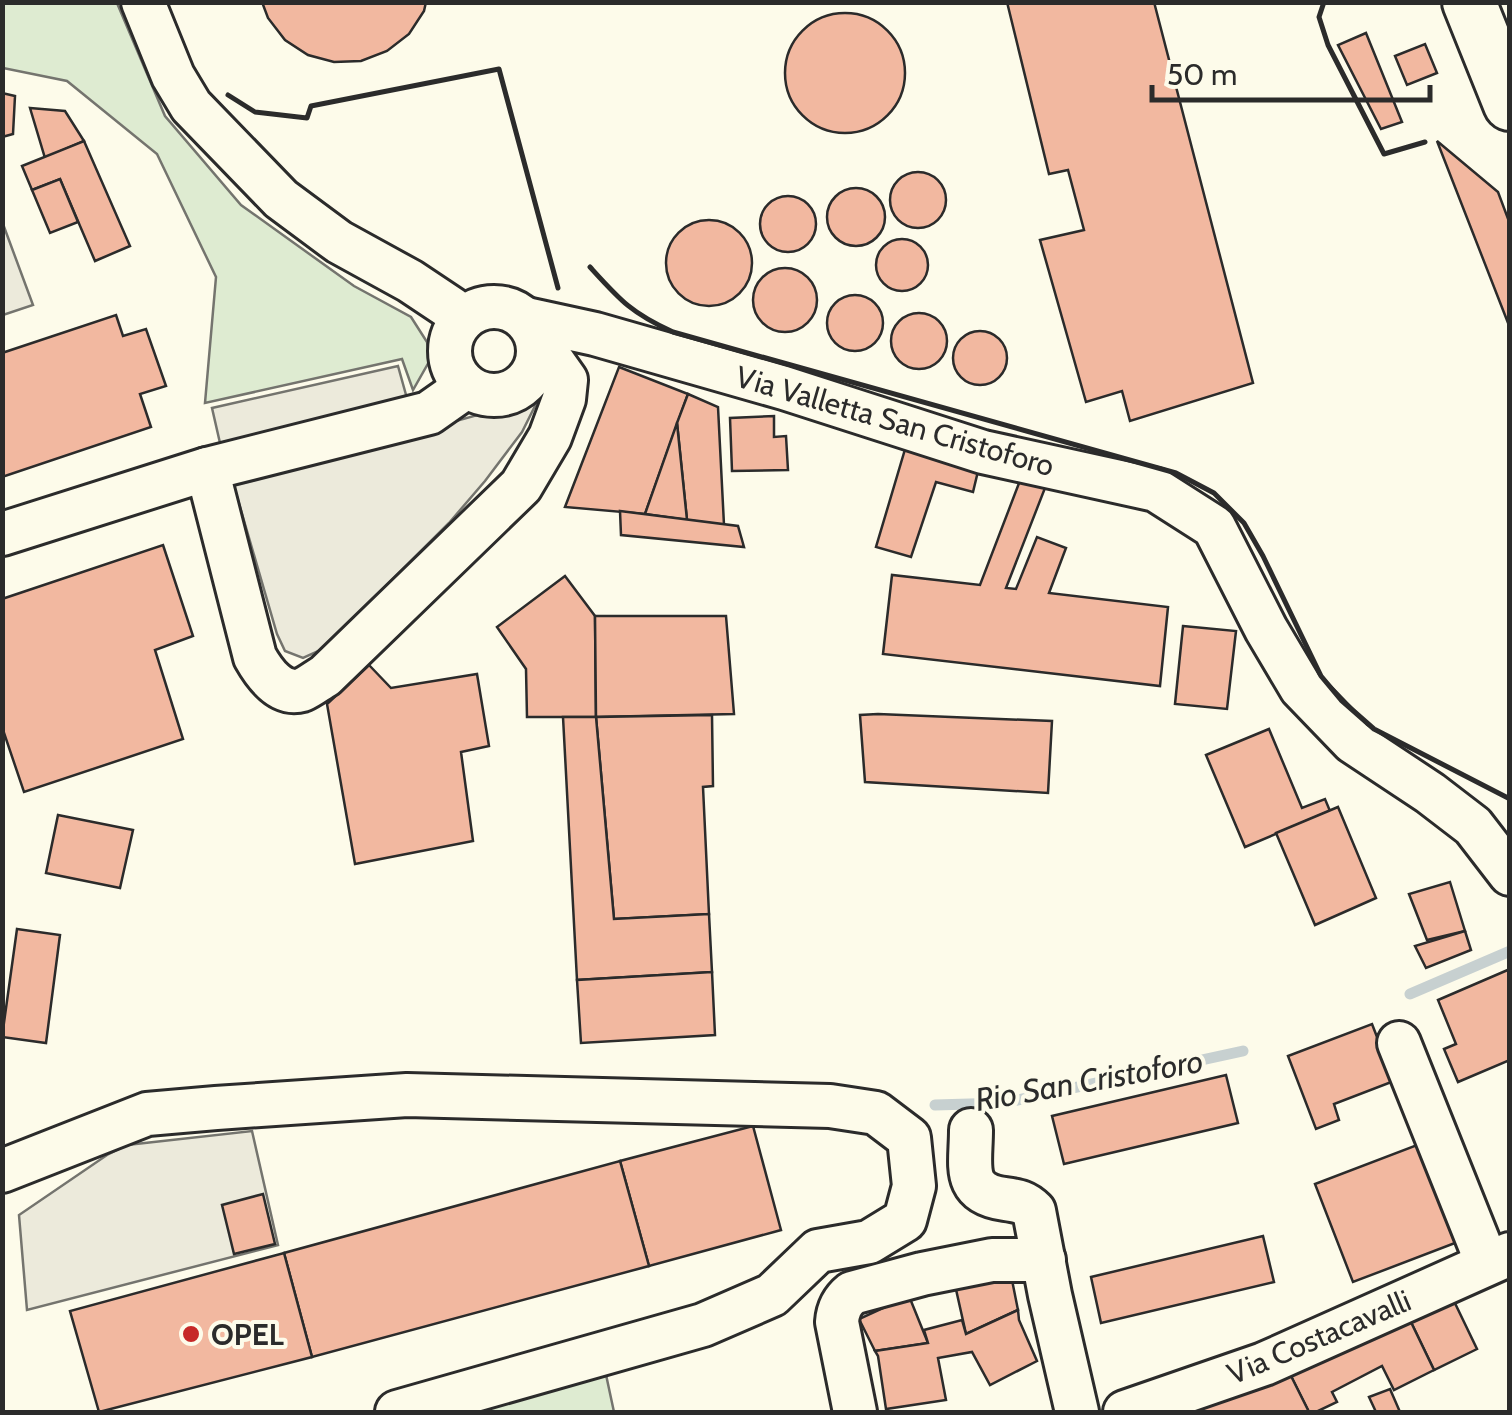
<svg xmlns="http://www.w3.org/2000/svg" width="1512" height="1415" viewBox="0 0 1512 1415" font-family="Cabin,sans-serif">
	<style>
		.green { fill: #deebd1; stroke: #74746e; stroke-width: 2.5 }
		.parking { fill: #eceadb; stroke: #74746e; stroke-width: 2.5 }
		.lines { fill: none; stroke-linecap: round; stroke-linejoin: round }
		.stream { stroke: #c7d0d0; stroke-width: 11 }
		.building { fill: #f2b8a0; stroke: #2b2b2b; stroke-width: 2.5 }
		.minor-casing { stroke: #2b2b2b; stroke-width: 48 }
		.major-casing { stroke: #2b2b2b; stroke-width: 58 }
		.minor { stroke: #fdfbea; stroke-width: 42 }
		.major { stroke: #fdfbea; stroke-width: 52 }
		.wall { stroke: #2b2b2b; stroke-width: 5 }
		.poi-dot { fill: #c62828; stroke: #fdfbea; stroke-width: 4 }
		.labels { text-anchor: middle; dominant-baseline: central; stroke-width: 8; stroke-linejoin: round; paint-order: stroke }
		.street-label { font-size: 30px; fill: #2b2b2b; stroke: #fdfbea }
		.poi-label { font-size: 30px; font-weight: bold; fill: #2b2b2b; stroke: #fdfbea; text-anchor: start }
		.water-label { font-size: 32px; font-style: italic; fill: #2b2b2b; stroke: #fdfbea }
	</style>
	<rect width="100%" height="100%" fill="#fdfbea"/>
	<g class="green">
		<polygon points="3,2 117,3 165,116 241,205 354,286 411,317 427,342 430,360 413,390 402,359 205,403 216,277 157,154 67,81 3,68"/>
		<polygon points="605,1370 614,1412 450,1412"/>
	</g>
	<g class="parking">
		<polygon points="3,224 33,305 3,315 2,315"/>
		<polygon points="398,366 408,402 220,443 212,408"/>
		<polygon points="539,398 522,432 485,481 449,523 323,649 303,658 285,651 277,634 233,483"/>
		<polygon points="252,1131 278,1245 27,1310 19,1215 107,1155 127,1145"/>
	</g>
	<g class="lines">
		<g class="stream">
			<polyline points="1410,994 1510,951"/>
			<polyline points="935,1105 1004,1103 1243,1051"/>
		</g>
	</g>
	<g class="building">
		<polygon points="262,2 426,2 424,11 409,34 387,51 361,61 334,62 308,55 285,40 268,18"/>
		<polygon points="1007,2 1154,2 1253,383 1130,421 1122,391 1086,402 1040,240 1084,230 1068,170 1049,174"/>
		<circle cx="845" cy="73" r="60"/>
		<polygon points="1366,33 1402,122 1381,129 1338,45"/>
		<polygon points="1425,44 1437,73 1407,85 1395,56"/>
		<polygon points="2,93 15,96 13,134 2,137"/>
		<polygon points="30,108 65,111 84,141 45,158"/>
		<polygon points="84,141 130,246 95,261 60,179 32,190 22,166"/>
		<polygon points="1437,141 1498,192 1510,224 1510,328"/>
		<circle cx="918" cy="200" r="28"/>
		<polygon points="60,179 78,222 50,233 32,190"/>
		<circle cx="856" cy="217" r="29"/>
		<circle cx="788" cy="224" r="28"/>
		<circle cx="709" cy="263" r="43"/>
		<circle cx="902" cy="265" r="26"/>
		<circle cx="785" cy="300" r="32"/>
		<circle cx="855" cy="323" r="28"/>
		<circle cx="919" cy="341" r="28"/>
		<polygon points="116,315 123,336 146,329 166,386 140,394 151,427 2,477 2,353"/>
		<circle cx="980" cy="358" r="27"/>
		<polygon points="619,367 688,394 645,514 565,507"/>
		<polygon points="688,394 718,407 724,525 687,520 677,423"/>
		<polygon points="774,416 774,437 786,436 788,470 732,471 730,418"/>
		<polygon points="677,423 687,520 645,514"/>
		<polygon points="906,446 979,467 973,492 936,482 911,557 876,547"/>
		<polygon points="1021,478 1045,488 1006,588 1016,589 1037,537 1066,548 1049,593 1168,607 1160,686 883,654 892,575 980,585"/>
		<polygon points="620,511 738,526 744,547 621,535"/>
		<polygon points="163,545 193,636 155,650 183,739 24,792 2,727 2,599"/>
		<polygon points="565,576 595,616 596,717 527,717 526,669 497,627"/>
		<polygon points="595,616 726,616 734,714 596,717"/>
		<polygon points="1183,626 1236,631 1227,709 1175,704"/>
		<polygon points="369,665 391,688 477,674 489,746 461,752 473,841 355,864 327,704"/>
		<polygon points="878,714 1052,721 1048,793 865,782 860,715"/>
		<polygon points="712,715 713,786 703,787 709,914 614,919 596,717"/>
		<polygon points="563,717 596,717 614,919 709,914 712,972 577,980"/>
		<polygon points="1269,729 1302,808 1325,799 1330,811 1245,847 1206,755"/>
		<polygon points="1338,807 1376,898 1315,925 1276,833"/>
		<polygon points="58,815 133,830 120,888 46,873"/>
		<polygon points="1450,882 1465,931 1427,940 1409,894"/>
		<polygon points="17,929 60,935 46,1043 2,1037"/>
		<polygon points="1465,931 1471,950 1426,968 1415,946"/>
		<polygon points="1510,969 1510,1060 1458,1082 1444,1049 1456,1044 1438,1000"/>
		<polygon points="712,972 715,1035 581,1043 577,980"/>
		<polygon points="1372,1024 1394,1081 1334,1104 1339,1120 1316,1129 1288,1056"/>
		<polygon points="1226,1075 1238,1123 1064,1164 1052,1116"/>
		<polygon points="753,1126 781,1230 649,1266 620,1161"/>
		<polygon points="1417,1145 1455,1243 1353,1282 1315,1184"/>
		<polygon points="620,1161 649,1266 312,1357 284,1253"/>
		<polygon points="263,1194 275,1244 234,1254 222,1205"/>
		<polygon points="1263,1236 1274,1282 1101,1323 1091,1277"/>
		<polygon points="284,1253 312,1357 99,1412 70,1311"/>
		<polygon points="1011,1275 1018,1310 966,1334 955,1285"/>
		<polygon points="909,1296 928,1343 875,1351 859,1319"/>
		<polygon points="1452,1297 1477,1349 1434,1370 1409,1318"/>
		<polygon points="1018,1310 1019,1320 1037,1361 990,1385 972,1352 938,1358 946,1400 886,1409 878,1356 875,1351 928,1343 924,1330 962,1320 966,1334"/>
		<polygon points="1409,1318 1434,1370 1394,1390 1382,1366 1332,1392 1337,1402 1316,1412 1309,1412 1291,1376"/>
		<polygon points="1291,1376 1309,1412 1179,1412"/>
		<polygon points="1390,1389 1400,1412 1376,1412 1369,1397"/>
	</g>
	<g class="lines">
		<defs>
			<g id="minor">
				<polyline points="143,2 173,76 191,106 281,199 339,242 410,281 452,309 463,319"/>
				<circle cx="494" cy="351" r="44"/>
				<polyline points="526,319 595,334 784,388 983,452 1156,490 1214,527 1266,629 1301,688 1353,742 1430,793 1473,826 1510,874"/>
				<path d="M207,469L255,657C264,673 280,696 302,690C309,687 318,680 325,676L521,486L550,437L564,399L566,380L554,363L539,351"/>
				<polyline points="2,534 207,469 429,413 456,394 463,383"/>
				<polyline points="1399,1043 1487,1263"/>
				<path d="M971,1130C971,1166 961,1193 1005,1199C1019,1201 1025,1202 1034,1211L1050,1295L1077,1412"/>
				<polyline points="2,1171 147,1114 216,1108 407,1095 830,1106 876,1113 909,1138 914,1186 905,1220 869,1242 818,1251 772,1295 703,1325 397,1412"/>
				<path d="M855,1412L837,1322C838,1309 842,1301 852,1293L922,1274L992,1260H1044"/>
				<polyline points="1125,1412 1264,1364 1510,1254"/>
			</g>
			<polyline id="major" points="1469,2 1510,104"/>
		</defs>
		<use href="#minor" class="minor-casing"/>
		<use href="#major" class="major-casing"/>
		<use href="#minor" class="minor"/>
		<use href="#major" class="major"/>
		<g class="wall">
			<polyline points="1324,2 1319,17 1328,45 1384,154 1425,142"/>
			<polyline points="228,95 255,112 307,118 311,106 499,69 558,288"/>
			<path d="M590,267C620,300 631,313 673,332L1176,473L1214,493L1244,523L1263,556L1321,676L1341,700L1374,729L1510,799"/>
		</g>
	</g>
	<circle class="poi-dot" cx="191" cy="1334" r="10"/>
	<g class="labels">
		<g class="street-label">
			<text transform="translate(895 421) rotate(16)">Via Valletta San Cristoforo</text>
			<text transform="translate(1319 1337) rotate(-23)">Via Costacavalli</text>
		</g>
		<g class="poi-label">
			<text x="211" y="1334">OPEL</text>
		</g>
		<g class="water-label">
			<text transform="translate(1089 1080) rotate(-10)">Rio San Cristoforo</text>
		</g>
	</g>
	<rect width="1512" height="1415" fill="none" stroke="#2b2b2b" stroke-width="10"/>
	<path d="M1152 85v15h278v-15" fill="none" stroke="#2b2b2b" stroke-width="5"/>
	<text x="1167" y="85" font-size="30" fill="#2b2b2b" stroke="#fdfbea" stroke-width="8" paint-order="stroke">50 m</text>
</svg>
